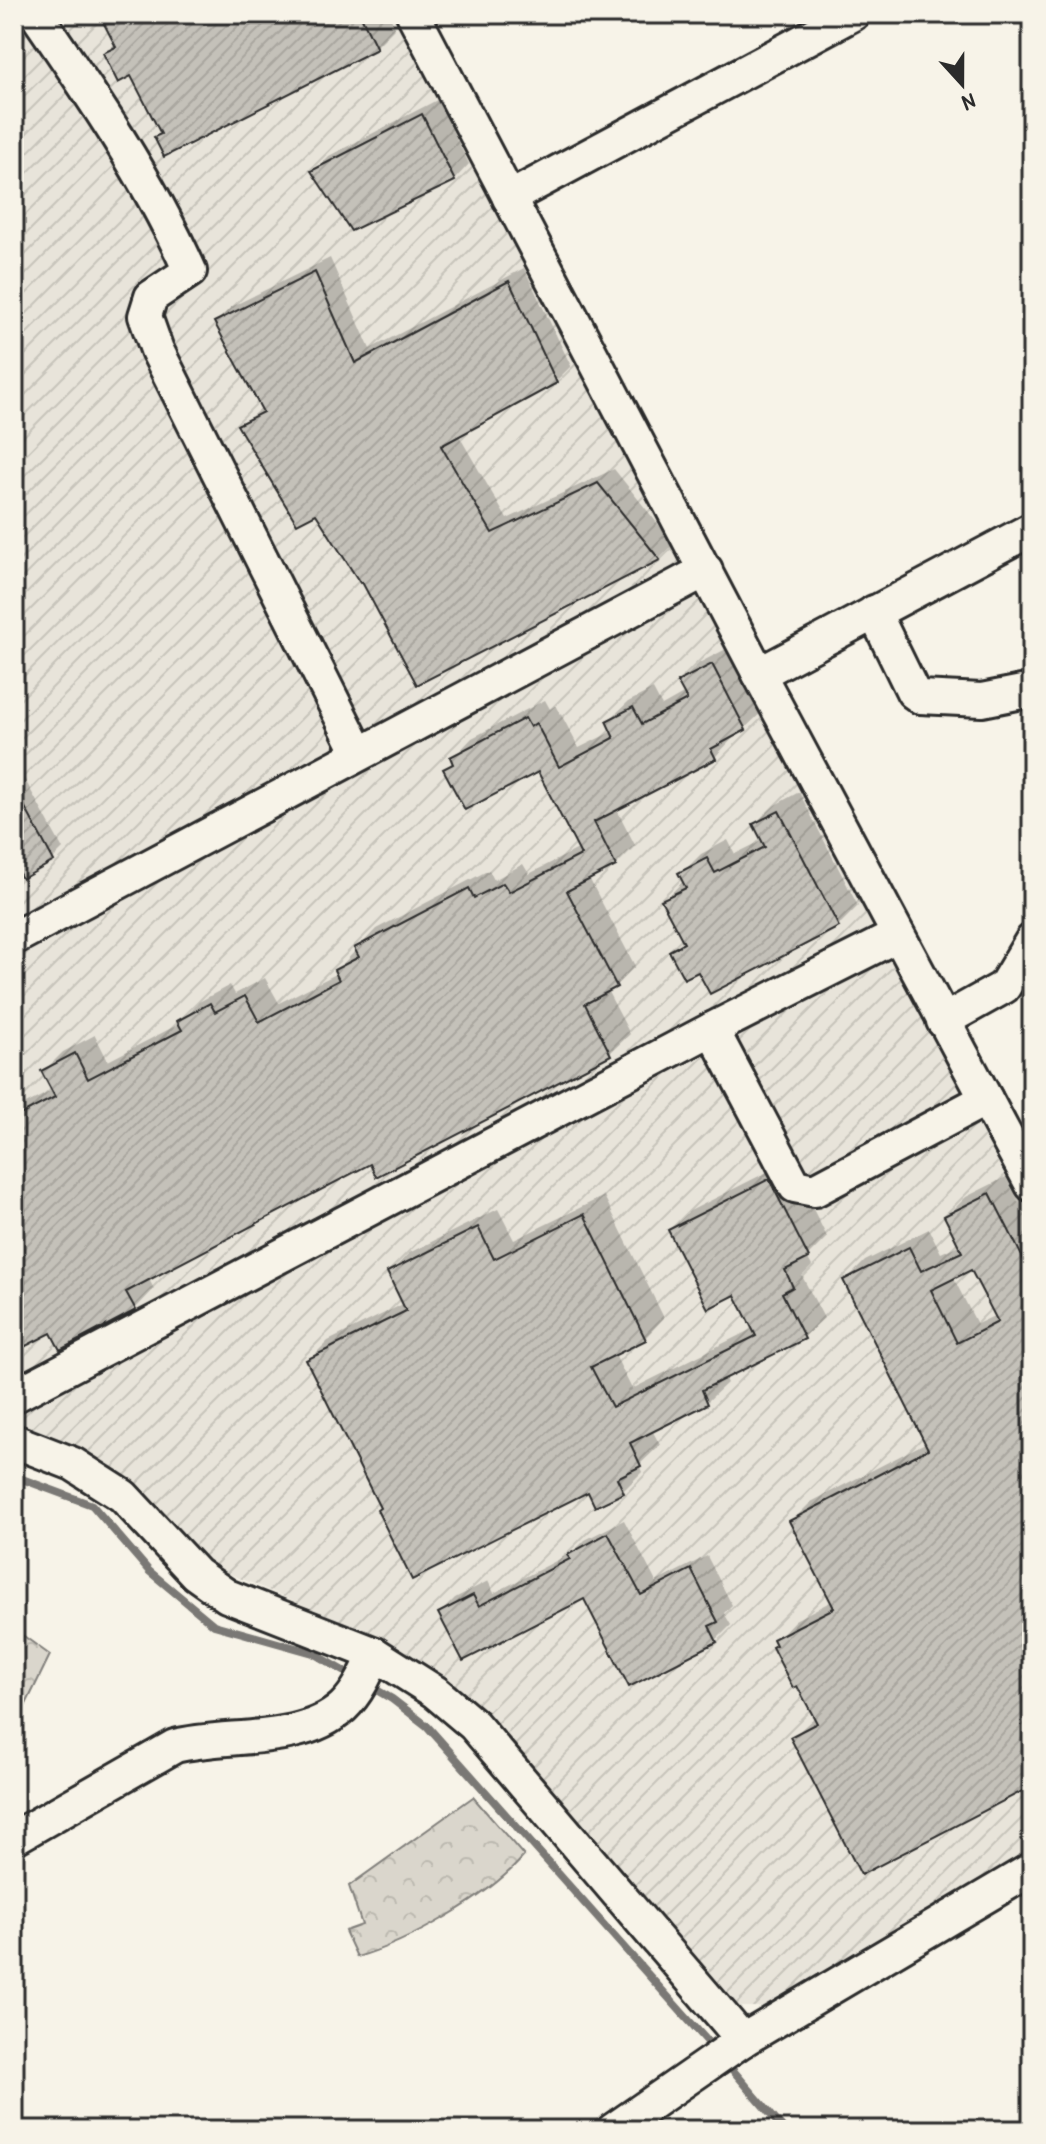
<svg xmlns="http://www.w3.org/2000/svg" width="1046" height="2144" viewBox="0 0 1046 2144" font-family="'Patrick Hand',sans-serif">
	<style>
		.industrial { fill: url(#industrial-furrows) }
		.forest { fill: url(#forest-crowns); stroke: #82807c; stroke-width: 2 }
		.shadow { fill: #0003; fill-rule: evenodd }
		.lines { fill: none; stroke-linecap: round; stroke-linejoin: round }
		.stream { stroke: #7a7874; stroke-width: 8 }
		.building { fill: url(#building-hatch); stroke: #2b2b2b; stroke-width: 2; fill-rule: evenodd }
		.minor-casing { stroke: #2b2b2b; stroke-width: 38 }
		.minor { stroke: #f7f3e8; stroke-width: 32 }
	</style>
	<defs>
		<pattern id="industrial-furrows" width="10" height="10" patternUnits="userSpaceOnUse" patternTransform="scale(2)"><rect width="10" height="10" fill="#e8e4da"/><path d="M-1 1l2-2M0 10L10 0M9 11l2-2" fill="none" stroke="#c7c4bb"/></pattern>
		<pattern id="forest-crowns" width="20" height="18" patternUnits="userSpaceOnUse" patternTransform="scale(2)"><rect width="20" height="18" fill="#dad6cc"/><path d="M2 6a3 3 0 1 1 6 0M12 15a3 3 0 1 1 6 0" fill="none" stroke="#bbb8af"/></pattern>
		<pattern id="building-hatch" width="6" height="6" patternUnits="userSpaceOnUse" patternTransform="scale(2)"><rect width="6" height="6" fill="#c4c1b9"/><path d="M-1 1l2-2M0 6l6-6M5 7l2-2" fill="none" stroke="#a9a69f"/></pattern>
	</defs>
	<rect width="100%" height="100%" fill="#f7f3e8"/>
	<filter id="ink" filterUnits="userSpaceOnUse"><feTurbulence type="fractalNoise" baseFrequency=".0125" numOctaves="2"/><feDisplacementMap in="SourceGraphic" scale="16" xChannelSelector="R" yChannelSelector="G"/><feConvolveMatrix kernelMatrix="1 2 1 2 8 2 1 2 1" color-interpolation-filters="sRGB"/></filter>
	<g filter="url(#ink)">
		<polygon class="industrial" points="14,14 397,14 1032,1228 1032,1848 769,2007 738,2007 502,1734 439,1674 394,1643 213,1567 83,1452 14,1425"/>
		<g class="forest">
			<polygon points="14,1629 50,1655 14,1729"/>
			<path d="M473,1797L524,1856C489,1897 409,1942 357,1957L345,1931L362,1925L349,1886Z"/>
		</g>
		<g class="shadow">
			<polygon points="102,14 389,14 395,28 376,47 165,154 157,137 162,132 132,74 105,54 116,43"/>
			<polygon points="437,100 469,164 454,180 314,171 329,156"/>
			<polygon points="330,258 370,349 524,268 571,366 556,381 458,434 507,519 614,469 674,544 659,559 363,579 317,511 240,426 262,407 216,322 231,307"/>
			<polygon points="732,646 765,709 745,728 733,735 734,737 715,757 616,808 635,845 615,865 589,878 635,966 615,986 607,990 630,1034 610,1053 377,1174 371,1162 149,1279 154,1289 135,1309 52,1330 14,1350 14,1101 18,1108 53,1090 44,1071 63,1052 95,1035 108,1061 181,1023 199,1002 230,985 235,994 265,978 279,1003 338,973 337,970 376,929 489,870 494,880 523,864 529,874 580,848 538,770 446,769 454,761 453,758 472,738 545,700 550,709 556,705 579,748 613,731 608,721 628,702 653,689 662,706 685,693 680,682 699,663"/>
			<polygon points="24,778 63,849 53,859 14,860 14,783"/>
			<polygon points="799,792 858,906 838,926 699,969 672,951 684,939 664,901 684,880 681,874 701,854 728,840 735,854 763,840 755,824 775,805"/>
			<polygon points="789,1161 827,1237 807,1257 812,1266 802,1276 824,1318 804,1337 724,1377 727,1383 707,1402 652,1430 660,1445 639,1465 642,1472 623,1491 589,1490 382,1507 309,1360 328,1341 405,1303 390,1273 409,1253 498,1209 514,1240 604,1196 664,1318 645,1338 614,1353 632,1389 754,1328 736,1292 670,1230 690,1211"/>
			<path d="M1010,1175L1032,1219V1784L793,1737L816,1716L776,1640L795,1620L832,1601L791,1522L811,1502L927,1442L845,1281L865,1261L929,1229L941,1253L961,1244L947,1216L966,1197ZM972,1268L996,1315L977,1324L953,1277Z"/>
			<polygon points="624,1520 656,1582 707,1556 732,1605 724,1613 731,1625 716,1640 585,1597 440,1613 455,1598 488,1581 494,1593 573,1552 585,1540"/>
		</g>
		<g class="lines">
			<g class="stream">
				<polyline points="14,1476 92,1505 149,1571 214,1625 313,1653 356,1678"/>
				<polyline points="368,1685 392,1699 427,1726 716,2051"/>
				<polyline points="725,2061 784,2130"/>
			</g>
		</g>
		<g class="building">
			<polygon points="99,14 360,14 377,49 164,157 154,137 161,134 131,76 118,83 103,53 116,47"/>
			<polygon points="422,114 455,181 351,231 311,171"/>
			<polygon points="315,272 355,363 509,281 557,383 441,446 492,533 598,483 660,560 417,685 362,582 360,583 316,514 297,524 237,425 263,412 214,322"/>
			<polygon points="712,664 746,730 711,749 716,759 594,822 616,866 567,891 617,987 585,1004 611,1055 376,1177 370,1164 126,1292 136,1310 60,1350 51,1333 14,1352 14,1118 55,1097 41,1071 75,1053 88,1079 182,1030 177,1021 210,1003 215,1012 245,996 259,1022 339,980 334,970 359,957 354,948 469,888 474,898 503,883 509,892 581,855 538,772 465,810 443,769 453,764 450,757 525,718 530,727 536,723 559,767 614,738 606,721 633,707 642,724 687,700 677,682"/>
			<polygon points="14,787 54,861 22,879 14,864"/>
			<polygon points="779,811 839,927 710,994 698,972 684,979 669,951 684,943 661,900 686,888 678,873 707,858 715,873 765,847 753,824"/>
			<polygon points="769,1179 809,1258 785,1270 793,1287 782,1293 805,1339 702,1390 708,1404 630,1443 641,1466 617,1478 624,1493 595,1507 588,1492 412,1580 377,1510 380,1508 306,1360 406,1311 387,1272 478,1227 494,1259 584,1214 646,1340 591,1367 612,1407 756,1336 735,1295 708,1309 668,1230"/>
			<path d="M990,1193L1032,1276V1786L861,1875L790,1737L817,1723L797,1686L793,1688L772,1647L776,1645L773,1639L834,1608L789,1521L928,1449L843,1280L909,1247L921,1271L962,1252L944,1216ZM971,1270L998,1322L957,1343L931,1290Z"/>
			<polygon points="608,1533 641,1595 691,1569 718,1622 709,1626 717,1642 629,1687 584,1599 463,1661 438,1613 473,1595 479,1606 570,1559 567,1555"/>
		</g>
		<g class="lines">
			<defs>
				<g id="minor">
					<path d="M36,14C93,97 149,179 190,271L151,297L145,316L157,350L359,753"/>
					<polyline points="413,14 759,674 1032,1185"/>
					<polyline points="509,198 853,14"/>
					<polyline points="874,612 913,692 920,697 982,700 1032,690"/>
					<polyline points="759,674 1032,529"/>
					<polyline points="14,938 706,570"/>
					<polyline points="943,1021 1004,987 1032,940"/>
					<polyline points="712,1029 795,1186 815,1190 986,1099"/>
					<polyline points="14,1396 712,1029 898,935"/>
					<polyline points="14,1441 73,1464 123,1496 196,1574 227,1596 375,1654 435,1692 474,1725 743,2040"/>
					<path d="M14,1838L175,1746C227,1733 302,1745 343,1707C358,1693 367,1672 375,1654"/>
					<polyline points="613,2130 743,2040 1032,1869"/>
				</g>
			</defs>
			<use href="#minor" class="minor-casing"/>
			<use href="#minor" class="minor"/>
		</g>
	</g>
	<rect width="1046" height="2144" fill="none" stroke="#f7f3e8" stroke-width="48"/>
	<rect x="24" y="24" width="998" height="2096" fill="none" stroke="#2b2b2b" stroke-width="3" filter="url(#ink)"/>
	<g transform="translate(962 84) rotate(159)" stroke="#f7f3e8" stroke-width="6" paint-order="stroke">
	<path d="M0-6L14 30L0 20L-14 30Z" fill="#2b2b2b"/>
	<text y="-12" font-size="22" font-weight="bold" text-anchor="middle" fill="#2b2b2b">N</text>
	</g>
</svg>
